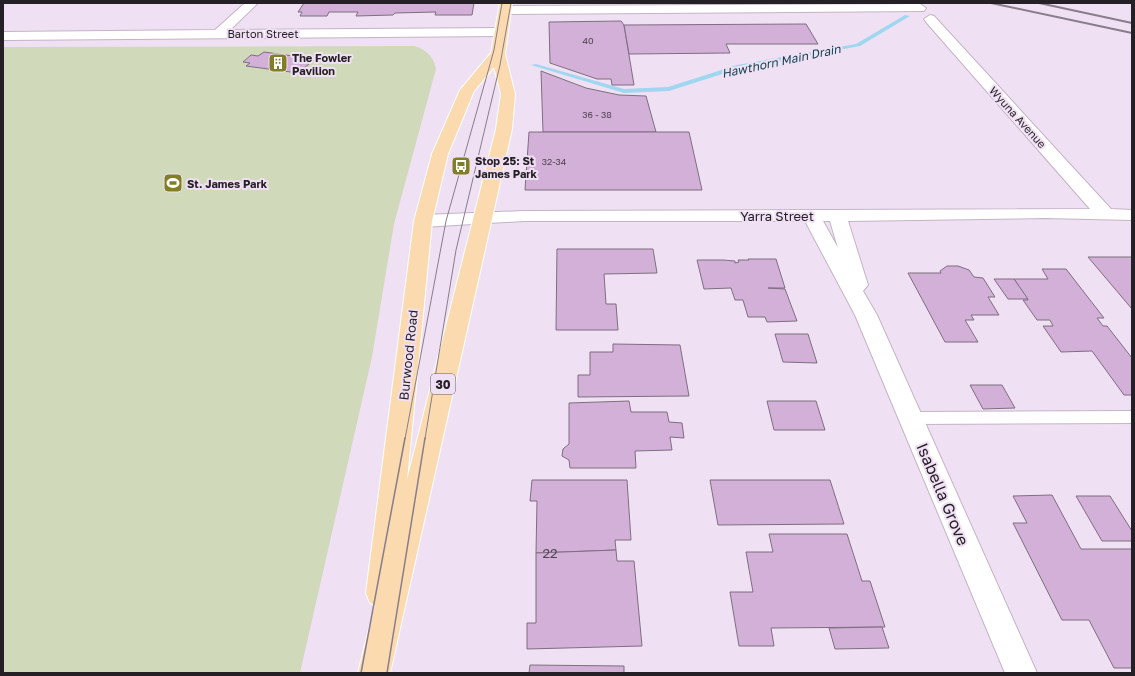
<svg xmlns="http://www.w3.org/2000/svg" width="1135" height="676" viewBox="0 0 1135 676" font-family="'Golos Text',sans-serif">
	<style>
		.green { fill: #d0daba }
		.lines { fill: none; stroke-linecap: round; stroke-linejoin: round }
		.stream { fill: #9fd7f1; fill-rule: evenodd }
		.building { fill: #d3b0d8; stroke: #7d6f7f }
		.service-casing { stroke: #c3b4c5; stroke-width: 2 }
		.minor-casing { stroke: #c3b4c5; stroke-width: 2 }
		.primary-casing { stroke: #fff; stroke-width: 2 }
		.service { fill: #fff; fill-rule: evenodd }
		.minor { fill: #fff; fill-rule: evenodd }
		.primary { fill: #fbdaaf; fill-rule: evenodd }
		.tram-far1 { stroke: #887d8a; stroke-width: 1 }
		.tram { stroke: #887d8a; stroke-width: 1.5 }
		.rail { stroke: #887d8a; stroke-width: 2 }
		.labels { text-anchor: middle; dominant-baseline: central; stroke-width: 4; stroke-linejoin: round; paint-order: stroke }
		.far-number-label { font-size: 9px; fill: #504352 }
		.far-street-label { font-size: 11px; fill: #251f26; stroke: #f0e0f3 }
		.far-poi-label { font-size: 11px; font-weight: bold; fill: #251f26; stroke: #f0e0f3; text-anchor: start }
		.far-water-label { font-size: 12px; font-style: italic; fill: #134154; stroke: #f0e0f3 }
		.shield { fill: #f0e0f3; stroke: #625964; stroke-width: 1 }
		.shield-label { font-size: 12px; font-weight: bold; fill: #251f26 }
		.street-label { font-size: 13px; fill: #251f26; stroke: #f0e0f3 }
		.near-number-label { font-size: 13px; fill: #504352 }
		.near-street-label { font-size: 16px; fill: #251f26; stroke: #f0e0f3 }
	</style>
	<rect width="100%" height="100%" fill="#f0e0f3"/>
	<path class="green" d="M414,46C426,49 434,57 436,69L394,224L372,357L300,673H3V47Z"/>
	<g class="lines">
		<polygon class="stream" points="905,15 910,16 860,46 738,69 669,91 624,93 531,65 536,64 624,89 668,87 737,65 856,44"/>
	</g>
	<g class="building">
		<polygon points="304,3 474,3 472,15 435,15 436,12 395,13 393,15 356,16 358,12 329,12 327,16 300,16 302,12 298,12"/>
		<polygon points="621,21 624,25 634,85 612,85 611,79 597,79 550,63 549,22"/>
		<polygon points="806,24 818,44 726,44 730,53 629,54 624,25"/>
		<polygon points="264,52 315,59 298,73 246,66 250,63 243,62 251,55 258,56"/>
		<polygon points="541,71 586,88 619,95 646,96 656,132 543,132"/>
		<polygon points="529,132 689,132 702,190 525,190"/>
		<polygon points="557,249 653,249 657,273 604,274 606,304 616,304 618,330 556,330"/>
		<polygon points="1088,257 1132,257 1132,309"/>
		<polygon points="748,259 776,259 785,288 768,288 785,289 797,321 767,322 765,317 748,317 743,300 735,300 731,288 704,289 697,260 723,260 735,261 735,263 739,262 738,260 749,260"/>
		<polygon points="947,266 958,266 969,270 974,277 983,278 995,297 988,297 999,315 971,315 974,320 965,320 978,342 945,342 908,273 941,273 940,271"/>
		<polygon points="1042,269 1066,269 1104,318 1097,318 1103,326 1107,326 1132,358 1132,395 1124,395 1092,351 1061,352 1043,326 1053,326 1050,320 1037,320 1023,300 1028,300 1014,279 1048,279"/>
		<polygon points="994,279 1014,279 1028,299 1008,299"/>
		<polygon points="775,334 808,334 817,363 783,362"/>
		<polygon points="613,344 680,345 689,396 578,397 578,375 590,375 590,352 613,352"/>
		<polygon points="970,385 1002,385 1015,408 983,409"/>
		<polygon points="629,401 631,412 667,412 669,422 682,423 684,438 670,437 672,450 635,451 636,468 570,468 569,460 562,456 563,449 569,444 569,403"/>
		<polygon points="767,401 816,401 825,430 774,430"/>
		<polygon points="532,480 627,480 631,540 615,540 616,550 536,553 537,501 530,501"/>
		<polygon points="710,480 830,480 844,524 718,525"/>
		<polygon points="1052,495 1081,549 1132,549 1132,668 1114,668 1089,620 1062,620 1013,523 1027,523 1013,496"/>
		<polygon points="1076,496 1110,496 1132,531 1132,541 1102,541"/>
		<polygon points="769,534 847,534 862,581 870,581 885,627 771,628 774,646 739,646 730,592 753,592 746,552 773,552"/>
		<polygon points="616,550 617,561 634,561 642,646 527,649 527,623 536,623 536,553"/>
		<polygon points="882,627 889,648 835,649 829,628"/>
		<polygon points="530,665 624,666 624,673 529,673"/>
	</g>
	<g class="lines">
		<defs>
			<polygon id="service" points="1132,411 1132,423 911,424 906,422 903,418 906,414 911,412"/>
			<g id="minor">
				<polygon points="245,3 258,3 230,30 502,28 508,32 502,36 3,40 3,32 215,30"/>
				<polygon points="920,4 926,8 924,11 505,14 499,10 505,6"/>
				<path d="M930,15L934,16L1111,209L1132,210V220L1045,218L848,221L868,285L863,291L877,315L1037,673H1005L855,315L805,221H524L423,227L416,225L414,221L416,217L423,215L524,211L1090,209L926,22L924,19ZM823,221H830L838,248Z"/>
			</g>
			<path id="primary" d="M500,3H512L505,54L515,94L512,129L390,673H358L375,605L370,603L366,593L414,221L432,154L460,90L491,53ZM494,67L501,94L496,129L407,480L432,221L448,154L474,91Z"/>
		</defs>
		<use href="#service" class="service-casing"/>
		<use href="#minor" class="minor-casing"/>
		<use href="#primary" class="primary-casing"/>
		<use href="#service" class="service"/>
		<use href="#minor" class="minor"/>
		<use href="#primary" class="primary"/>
		<g class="tram-far1">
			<polyline points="405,439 446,221 494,50 502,3"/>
			<polyline points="425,439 456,250 500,65 511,3"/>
		</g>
		<g class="tram">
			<polyline points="361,673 405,438"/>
			<polyline points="387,673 425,438"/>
		</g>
		<g class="rail">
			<polyline points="991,3 1132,33"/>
			<polyline points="1039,3 1132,23"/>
		</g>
	</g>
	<defs>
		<symbol id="building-square" viewBox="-11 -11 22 22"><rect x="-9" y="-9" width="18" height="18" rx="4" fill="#837e25" stroke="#f0e0f3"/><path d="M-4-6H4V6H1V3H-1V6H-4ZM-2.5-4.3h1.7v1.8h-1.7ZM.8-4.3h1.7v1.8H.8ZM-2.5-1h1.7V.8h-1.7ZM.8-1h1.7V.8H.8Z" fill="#fff"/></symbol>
		<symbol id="bus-square" viewBox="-11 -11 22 22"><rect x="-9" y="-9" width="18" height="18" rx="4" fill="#837e25" stroke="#f0e0f3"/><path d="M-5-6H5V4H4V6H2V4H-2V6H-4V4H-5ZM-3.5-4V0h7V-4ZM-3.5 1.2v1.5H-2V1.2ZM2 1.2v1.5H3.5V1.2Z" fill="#fff"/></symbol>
		<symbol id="stadium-square" viewBox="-11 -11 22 22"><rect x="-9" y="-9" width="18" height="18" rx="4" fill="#837e25" stroke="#f0e0f3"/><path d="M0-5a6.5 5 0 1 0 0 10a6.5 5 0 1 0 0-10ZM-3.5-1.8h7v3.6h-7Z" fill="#fff"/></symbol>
	</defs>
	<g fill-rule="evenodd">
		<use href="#building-square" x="267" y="52" width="22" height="22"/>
		<use href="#bus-square" x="450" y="155" width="22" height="22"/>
		<use href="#stadium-square" x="162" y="172" width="22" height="22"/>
	</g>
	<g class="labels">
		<g class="far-number-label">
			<text x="588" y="40">40</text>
			<text x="597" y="114">36 - 38</text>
			<text x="554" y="161">32-34</text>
		</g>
		<g class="far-street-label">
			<text x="263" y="33">Barton Street</text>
			<text transform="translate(1018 117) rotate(48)">Wyuna Avenue</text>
		</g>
		<g class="far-poi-label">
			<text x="292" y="57">The Fowler<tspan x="292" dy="13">Pavilion</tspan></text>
			<text x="475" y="160">Stop 25: St<tspan x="475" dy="13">James Park</tspan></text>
			<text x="187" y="183">St. James Park</text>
		</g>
		<g class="far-water-label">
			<text transform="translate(781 61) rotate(-12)">Hawthorn Main Drain</text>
		</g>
		<rect class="shield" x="431" y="374" width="24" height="20" rx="3"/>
		<g class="shield-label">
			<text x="443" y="384">30</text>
		</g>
		<g class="street-label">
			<text x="777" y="216">Yarra Street</text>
			<text transform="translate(408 355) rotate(-84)">Burwood Road</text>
		</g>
		<g class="near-number-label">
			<text x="550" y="553">22</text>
		</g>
		<g class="near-street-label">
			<text transform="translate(943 494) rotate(67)">Isabella Grove</text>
		</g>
	</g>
	<rect width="1135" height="676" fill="none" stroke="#251f26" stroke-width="8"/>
</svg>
